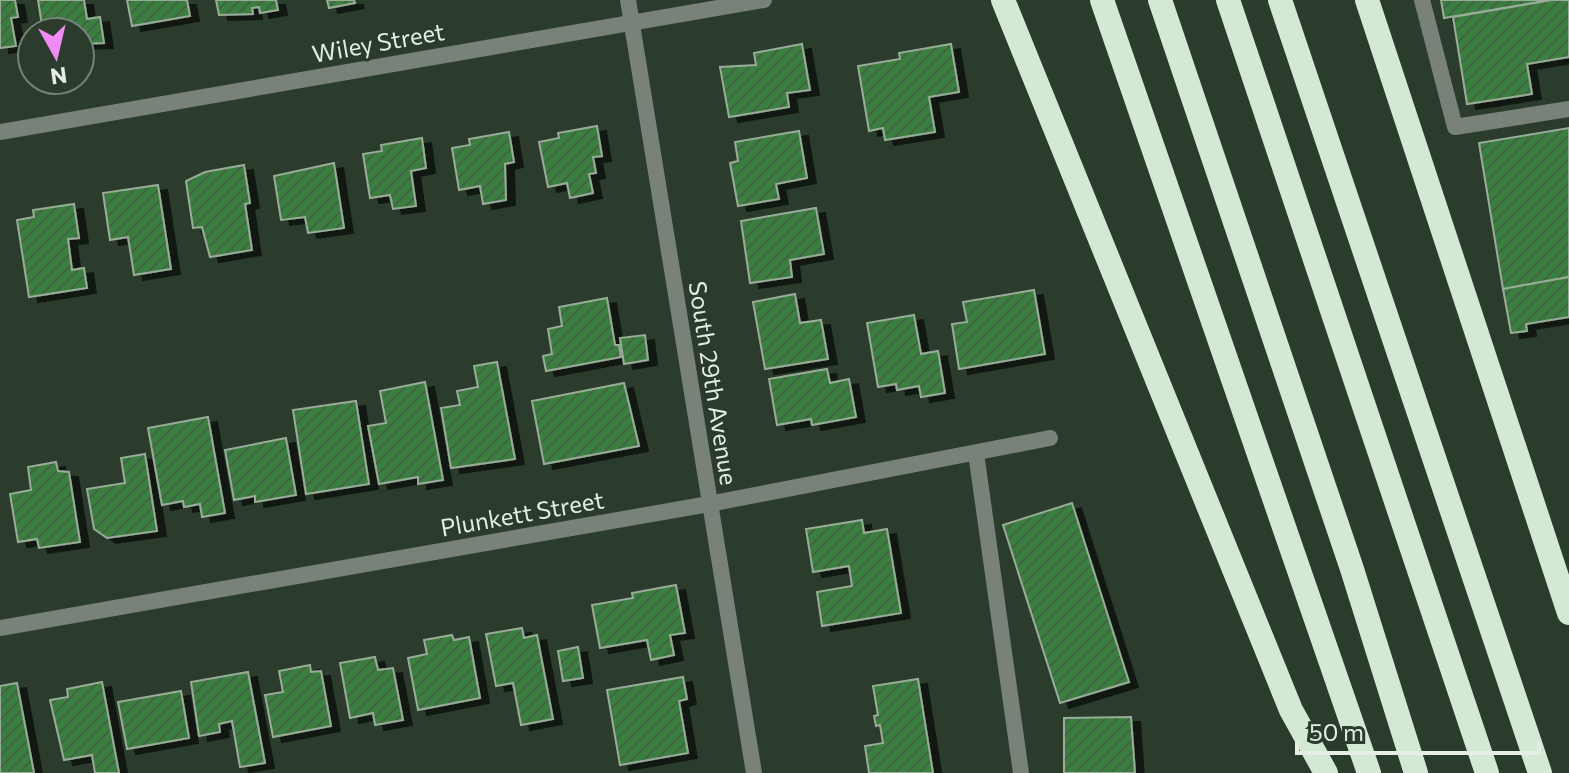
<svg xmlns="http://www.w3.org/2000/svg" width="1569" height="773" viewBox="0 0 1569 773" font-family="Commissioner,sans-serif">
	<style>
		.building { fill: url(#building-hatch); stroke: #98ac98; stroke-width: 2; filter: url(#shadow) }
		.lines { fill: none; stroke-linecap: round; stroke-linejoin: round }
		.lane { stroke: #798279; stroke-width: 16 }
		.street { stroke: #798279; stroke-width: 16 }
		.highway { stroke: #d4e9d4; stroke-width: 24 }
		.labels { text-anchor: middle; dominant-baseline: central; stroke-width: 6; stroke-linejoin: round; paint-order: stroke }
		.street-label { font-size: 24px; fill: #e4eee4; stroke: #2b3c2c }
	</style>
	<defs>
		<pattern id="building-hatch" width="6" height="6" patternUnits="userSpaceOnUse" patternTransform="scale(2)"><rect width="6" height="6" fill="#3b7f41"/><path d="M-1 1l2-2M0 6l6-6M5 7l2-2" fill="none" stroke="#406342"/></pattern>
		<filter id="shadow"><feDropShadow dx="9" dy="5" stdDeviation="0" flood-color="#0009"/></filter>
	</defs>
	<rect width="100%" height="100%" fill="#2b3c2c"/>
	<g class="building">
		<polygon points="0,0 15,0 18,17 11,18 16,46 0,48"/>
		<polygon points="38,0 84,0 87,19 100,17 104,43 80,44 80,32 43,32"/>
		<polygon points="127,0 187,0 190,16 132,26"/>
		<polygon points="216,0 276,0 278,10 260,13 259,7 252,8 253,14 219,15"/>
		<polygon points="327,0 354,0 355,3 329,8"/>
		<polygon points="1441,0 1552,0 1444,18"/>
		<polygon points="1552,0 1569,0 1569,57 1527,64 1532,94 1467,104 1453,17"/>
		<polygon points="802,44 810,90 787,93 789,107 729,117 720,67 756,65 754,53"/>
		<polygon points="951,44 959,92 929,97 935,132 885,140 883,128 869,131 858,66 900,59 899,53"/>
		<polygon points="597,126 602,156 593,157 596,173 589,174 593,193 570,198 567,183 548,187 539,142 559,138 558,133"/>
		<polygon points="1569,128 1569,277 1503,289 1479,143"/>
		<polygon points="799,131 807,178 776,184 779,199 738,206 730,163 738,161 735,142"/>
		<polygon points="509,132 514,162 505,164 506,200 483,204 480,186 459,190 452,148 470,145 469,139"/>
		<polygon points="422,138 426,168 411,171 416,206 393,209 390,195 370,198 363,154 382,151 381,145"/>
		<polygon points="334,163 344,228 308,233 305,217 281,220 274,176"/>
		<polygon points="244,165 250,203 245,204 252,250 210,257 202,227 193,228 186,181 205,172"/>
		<polygon points="158,185 171,269 134,275 128,237 110,240 103,193"/>
		<polygon points="74,204 79,238 68,239 72,270 84,268 87,288 29,297 17,220 34,217 33,210"/>
		<polygon points="816,208 824,254 790,260 792,277 750,283 741,221"/>
		<polygon points="1569,277 1569,317 1526,324 1527,331 1511,333 1503,289"/>
		<polygon points="1034,290 1045,354 959,369 952,324 967,322 963,302"/>
		<polygon points="795,294 800,323 821,320 828,359 765,369 753,302"/>
		<polygon points="607,298 615,345 619,345 621,357 546,371 543,356 552,354 548,329 562,326 559,307"/>
		<polygon points="914,315 921,354 938,351 945,393 921,397 919,386 897,390 896,384 878,387 867,323"/>
		<polygon points="645,335 648,360 624,364 620,338"/>
		<polygon points="497,362 515,459 451,468 441,408 460,405 457,391 478,387 474,366"/>
		<polygon points="827,369 830,383 849,379 856,417 812,425 811,419 777,425 769,379"/>
		<polygon points="425,382 443,480 418,484 418,477 379,484 368,426 386,423 380,391"/>
		<polygon points="624,383 639,446 544,464 532,401"/>
		<polygon points="356,401 369,484 306,494 293,410"/>
		<polygon points="208,417 225,513 202,517 200,504 184,507 183,501 162,505 148,428"/>
		<polygon points="286,438 296,495 255,502 255,496 234,500 225,450"/>
		<polygon points="145,454 157,531 107,538 94,529 87,489 125,483 121,458"/>
		<polygon points="56,462 58,471 69,472 80,542 39,548 37,539 18,542 10,494 31,490 28,467"/>
		<polygon points="1072,503 1129,682 1060,703 1003,525"/>
		<polygon points="862,520 864,533 887,529 901,613 822,626 817,592 852,586 849,566 813,572 806,529"/>
		<polygon points="676,585 685,633 670,635 674,655 651,660 647,640 600,648 592,605 633,598 632,593"/>
		<polygon points="522,628 524,638 537,635 553,719 521,725 513,683 496,686 486,634"/>
		<polygon points="452,635 454,640 469,637 480,698 418,710 408,658 427,654 424,640"/>
		<polygon points="578,647 583,678 563,681 558,651"/>
		<polygon points="375,657 378,670 393,668 403,720 375,725 373,713 350,718 340,663"/>
		<polygon points="310,665 311,672 321,671 331,726 273,737 265,695 283,692 279,671"/>
		<polygon points="248,672 265,763 240,767 232,721 219,724 220,732 199,736 191,682"/>
		<polygon points="683,677 687,699 679,701 688,753 620,765 607,690"/>
		<polygon points="918,679 933,773 869,773 865,746 883,743 880,725 876,726 874,716 878,715 873,686"/>
		<polygon points="102,682 119,773 95,773 92,755 64,760 50,700 68,697 67,689"/>
		<polygon points="17,683 34,773 0,773 0,686"/>
		<polygon points="181,691 189,738 127,749 118,702"/>
		<polygon points="1131,717 1135,773 1064,773 1064,718"/>
	</g>
	<g class="lines">
		<polyline class="lane" points="1422,0 1455,127 1569,109"/>
		<g class="street">
			<polyline points="628,0 754,773"/>
			<polyline points="0,132 764,0"/>
			<polyline points="976,453 1021,773"/>
			<polyline points="0,628 709,504 1050,438"/>
		</g>
		<g class="highway">
			<polyline points="1003,0 1291,710 1326,773"/>
			<polyline points="1102,0 1369,773"/>
			<polyline points="1160,0 1352,569 1416,773"/>
			<polyline points="1228,0 1487,773"/>
			<polyline points="1280,0 1540,773"/>
			<polyline points="1367,0 1569,613"/>
		</g>
	</g>
	<g class="labels">
		<g class="street-label">
			<text transform="translate(378 42) rotate(-10)">Wiley Street</text>
			<text transform="translate(714 383) rotate(81)">South 29th Avenue</text>
			<text transform="translate(522 513) rotate(-10)">Plunkett Street</text>
		</g>
	</g>
	<g transform="translate(56 56) rotate(172)"><circle r="38" fill="#2b3c2c" stroke="#758376" stroke-width="2"/>
	<path d="M0-6L14 30L0 20L-14 30Z" fill="#f08bf5"/>
	<text y="-12" font-size="22" font-weight="bold" text-anchor="middle" fill="#e4eee4">N</text>
	</g>
	<path d="M1297 741v12h242v-12" fill="none" stroke="#e4eee4" stroke-width="4"/>
	<text x="1309" y="741" font-size="24" fill="#e4eee4" stroke="#2b3c2c" stroke-width="6" paint-order="stroke">50 m</text>
</svg>
